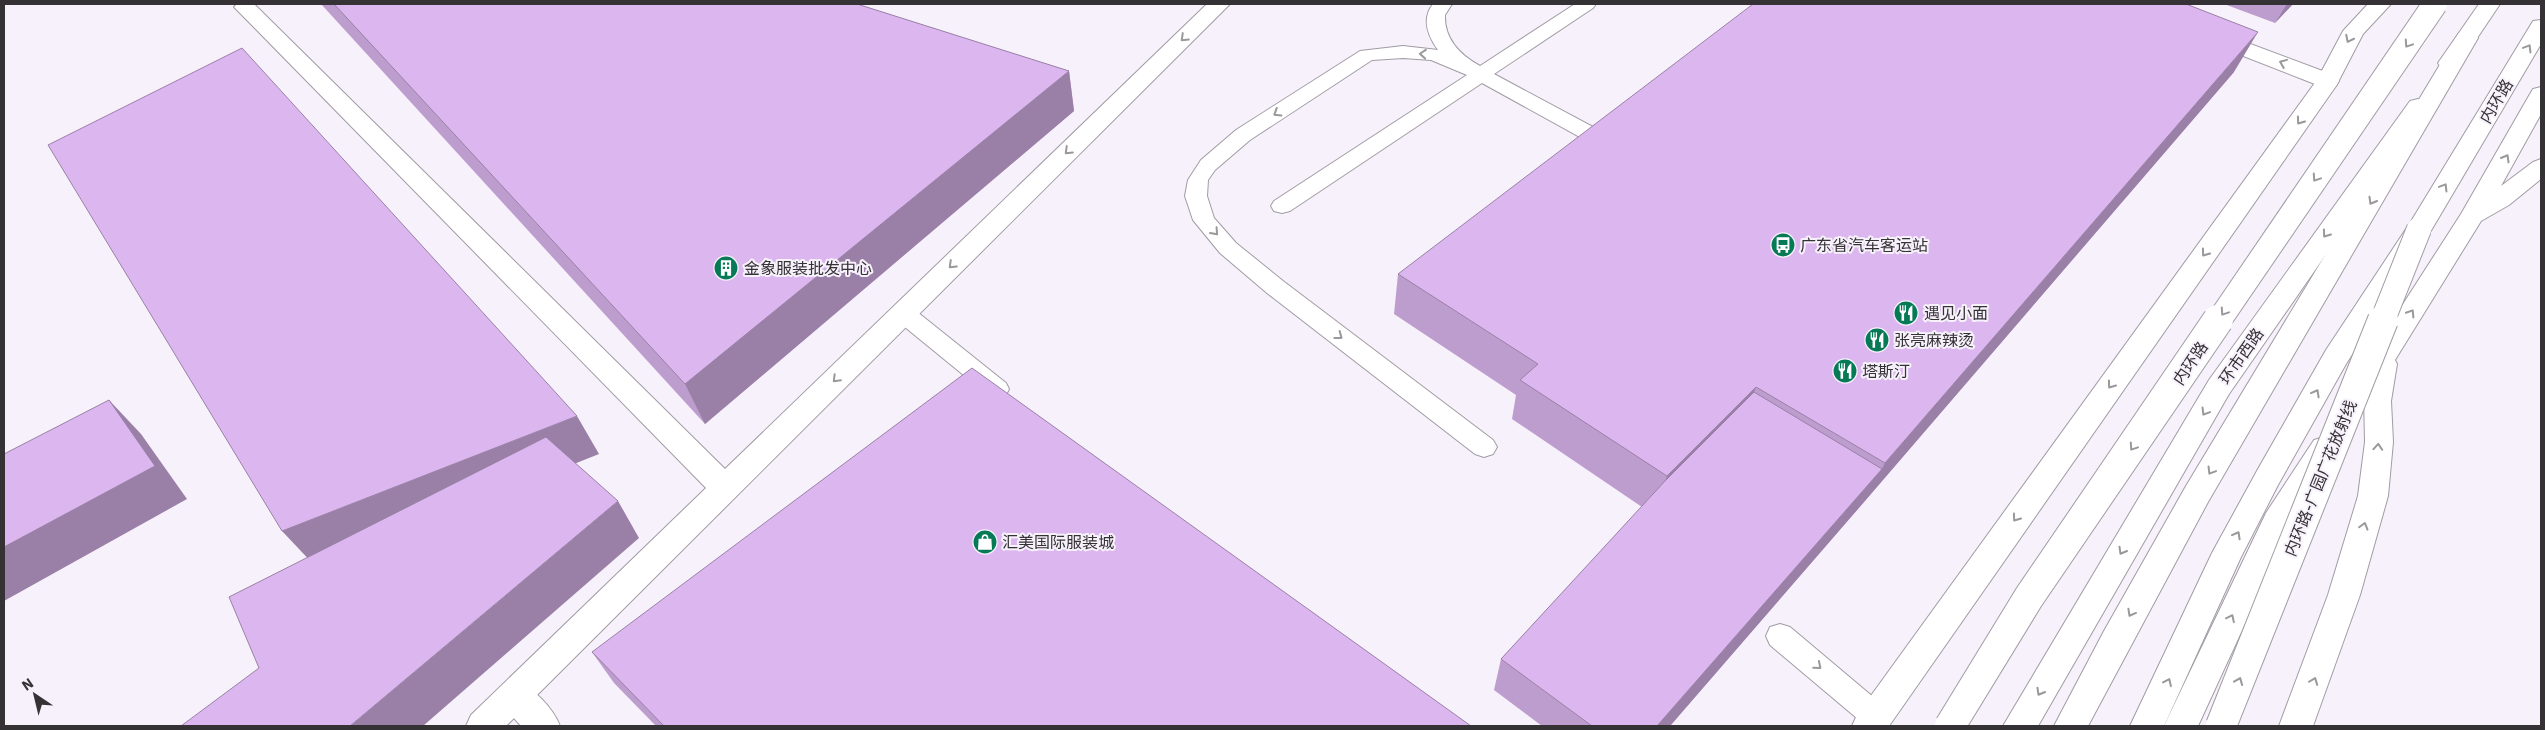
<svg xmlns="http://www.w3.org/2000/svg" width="2545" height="730" viewBox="0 0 2545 730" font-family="'IBM Plex Sans','Noto Sans SC',sans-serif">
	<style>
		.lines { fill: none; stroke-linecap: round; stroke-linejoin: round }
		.service-casing { stroke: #a19ba4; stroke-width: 2 }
		.pedestrian-casing { stroke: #a19ba4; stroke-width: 2 }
		.minor-casing { stroke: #a19ba4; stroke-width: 2 }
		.primary-casing { stroke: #a19ba4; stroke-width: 2 }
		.trunk-casing { stroke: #a19ba4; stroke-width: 2 }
		.service { fill: #fff; fill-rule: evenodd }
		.pedestrian { fill: #fff; fill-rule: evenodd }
		.minor { fill: #fff; fill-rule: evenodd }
		.primary { fill: #fff; fill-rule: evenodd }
		.trunk { fill: #fff; fill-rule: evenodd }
		.trunk-bridge-far1-casing { stroke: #a19ba4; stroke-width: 26; stroke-linecap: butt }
		.trunk-bridge-casing { stroke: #a19ba4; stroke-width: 32; stroke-linecap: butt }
		.trunk-bridge-far1 { stroke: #fff; stroke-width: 24 }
		.trunk-bridge { stroke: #fff; stroke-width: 30 }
		.wall { fill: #bd9dce }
		.shaded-wall { fill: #9a80a7 }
		.building { fill: #dcb7ef; stroke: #9a80a7 }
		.oneway { stroke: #9a989a }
		.labels { text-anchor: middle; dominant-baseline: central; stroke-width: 4; stroke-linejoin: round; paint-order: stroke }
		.street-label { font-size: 16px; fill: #353236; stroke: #f7f1fb }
		.poi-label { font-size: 16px; fill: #353236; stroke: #f7f1fb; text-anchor: start }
	</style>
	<rect width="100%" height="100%" fill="#f7f1fb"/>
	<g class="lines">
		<defs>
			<g id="service">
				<path d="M1433,4H1452L1445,15C1444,39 1460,55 1480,66L1575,4H1596L1593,8L1494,74L1621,142L1624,147L1621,152L1614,153L1607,152L1482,83L1290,211L1282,213L1274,211L1271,206L1274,201L1467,75L1431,60L1403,58L1372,60L1250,140L1215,170L1208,180L1207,196L1214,218L1236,243L1283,281L1493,440L1497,447L1493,454L1484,457L1475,454L1267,293L1220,253L1193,220L1185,196L1188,180L1201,160L1236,130L1360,51L1403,46L1438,50C1428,36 1421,19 1433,4Z"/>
				<polygon points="903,305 911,307 1006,383 1009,389 1006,395 997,398 988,395 895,319 892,313 895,307"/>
				<polygon points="1780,624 1790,627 1885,707 1890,716 1885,725 1865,725 1770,645 1766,636 1770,627"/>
			</g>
			<path id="pedestrian" d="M516,681C534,688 553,708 560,726H521L504,707L499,696L504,685Z"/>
			<g id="minor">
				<polygon points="237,4 254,4 725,469 1207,4 1230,4 506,726 466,726 471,715 706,488 238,11 234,7"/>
				<polygon points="2213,30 2336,76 2339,81 2336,86 2328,88 2320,86 2205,41 2202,36 2205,31"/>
			</g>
			<g id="primary">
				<polygon points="2368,4 2391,4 2363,34 2336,86 1889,726 1852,726 1857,715 2317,80 2343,31"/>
				<polygon points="2479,4 2500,4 2457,68 2449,70 2441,68 2438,63"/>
				<polygon points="2541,87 2541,114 2501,186 2533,162 2541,159 2541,179 2509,205 2481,221 2395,360 2397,364 2391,401 2393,442 2388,496 2360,595 2313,726 2279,726 2328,595 2358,496 2365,442 2364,395 2355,392 2351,385 2461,214 2530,94 2533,89"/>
				<polygon points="2418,99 2426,101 2429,106 2229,394 2038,726 2003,726 2209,380 2410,101"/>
				<polygon points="2324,437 2334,440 2338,448 2289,528 2198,726 2164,726 2266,513 2314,440"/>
			</g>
			<g id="trunk">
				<polygon points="2541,20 2541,44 2432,229 2346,364 2278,485 2241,557 2164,726 2130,726 2212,553 2258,469 2326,350 2410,223 2530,26 2533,21"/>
				<polygon points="2467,32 2475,33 2478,38 2208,502 2088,726 2054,726 2104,631 2186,486 2456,38 2459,33"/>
			</g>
		</defs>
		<use href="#service" class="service-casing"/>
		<use href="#pedestrian" class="pedestrian-casing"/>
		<use href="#minor" class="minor-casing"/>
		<use href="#primary" class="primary-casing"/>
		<use href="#trunk" class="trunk-casing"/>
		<use href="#service" class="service"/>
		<use href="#pedestrian" class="pedestrian"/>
		<use href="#minor" class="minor"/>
		<use href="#primary" class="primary"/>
		<use href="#trunk" class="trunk"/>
		<defs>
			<g id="trunk-bridge-far1">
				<polyline points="2218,322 2435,4"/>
				<polyline points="2382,322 2419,229"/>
			</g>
			<g id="trunk-bridge">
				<polyline points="1950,726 2029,597 2218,320"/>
				<polyline points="2221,726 2383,320"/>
			</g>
		</defs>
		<use href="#trunk-bridge-far1" class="trunk-bridge-far1-casing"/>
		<use href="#trunk-bridge" class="trunk-bridge-casing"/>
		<use href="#trunk-bridge-far1" class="trunk-bridge-far1"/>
		<use href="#trunk-bridge" class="trunk-bridge"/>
	</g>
	<g class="wall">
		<polygon points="321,4 857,4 1069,71 1074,111 705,424"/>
		<polygon points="2224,4 2293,4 2275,23"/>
		<polygon points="2234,72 1864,502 1670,726 1542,726 1494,690 1501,659 1642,507 1512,419 1516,395 1394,314 1398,274"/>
		<polygon points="592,652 1471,726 656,726 614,683"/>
	</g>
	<g class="shaded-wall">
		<polygon points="2287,4 2293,4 2275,23"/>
		<polygon points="2258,32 2234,72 1864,502 1670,726 1657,726 1882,469 1885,463"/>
		<polygon points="1069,71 1074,111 705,424 685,384"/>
		<polygon points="1756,387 1740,426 1653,515 1667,476"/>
		<polygon points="109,400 141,434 187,499 4,601 4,547"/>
		<polygon points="577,416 599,454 316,567 282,531"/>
		<polygon points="618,501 639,538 423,726 350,726"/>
	</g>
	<g class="building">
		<polygon points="334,4 857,4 1069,71 685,384"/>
		<polygon points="1753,4 2186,4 2258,32 1885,463 1756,387 1667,476 1520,380 1538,364 1398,274"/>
		<polygon points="242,48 577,416 282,531 48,145"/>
		<polygon points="972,368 1471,726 664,726 592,652"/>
		<polygon points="1754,392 1882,469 1657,726 1592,726 1501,659 1665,481"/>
		<polygon points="109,400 155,466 4,547 4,454"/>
		<polygon points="546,437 618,501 350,726 181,726 259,668 229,597"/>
	</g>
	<defs><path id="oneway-chevron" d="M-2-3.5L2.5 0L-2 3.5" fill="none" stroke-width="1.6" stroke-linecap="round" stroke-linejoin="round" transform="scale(1.25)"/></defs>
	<g class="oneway">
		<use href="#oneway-chevron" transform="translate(1184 38) rotate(136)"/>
		<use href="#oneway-chevron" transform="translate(2349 39) rotate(117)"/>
		<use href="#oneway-chevron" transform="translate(2408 44) rotate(124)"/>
		<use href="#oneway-chevron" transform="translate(2528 48) rotate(-59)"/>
		<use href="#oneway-chevron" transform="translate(1423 54) rotate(-175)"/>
		<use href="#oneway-chevron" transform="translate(2283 63) rotate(-158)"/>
		<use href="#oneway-chevron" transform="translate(1277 113) rotate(148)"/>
		<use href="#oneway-chevron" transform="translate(2300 121) rotate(126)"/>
		<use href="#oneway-chevron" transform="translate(1068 151) rotate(136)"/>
		<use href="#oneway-chevron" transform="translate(2506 158) rotate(-60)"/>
		<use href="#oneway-chevron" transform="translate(2316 178) rotate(124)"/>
		<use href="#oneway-chevron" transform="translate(2444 187) rotate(-59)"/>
		<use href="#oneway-chevron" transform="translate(2372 201) rotate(120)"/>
		<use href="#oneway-chevron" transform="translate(1215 232) rotate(48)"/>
		<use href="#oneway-chevron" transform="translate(2326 234) rotate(126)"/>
		<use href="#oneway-chevron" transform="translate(2205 253) rotate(126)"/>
		<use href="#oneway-chevron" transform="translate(952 265) rotate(136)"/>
		<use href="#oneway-chevron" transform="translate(2224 312) rotate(124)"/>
		<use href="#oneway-chevron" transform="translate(2411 313) rotate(-58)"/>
		<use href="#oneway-chevron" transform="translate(1339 336) rotate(37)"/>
		<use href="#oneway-chevron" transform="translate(836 379) rotate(135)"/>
		<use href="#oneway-chevron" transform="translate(2111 385) rotate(126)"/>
		<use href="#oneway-chevron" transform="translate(2316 393) rotate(-61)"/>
		<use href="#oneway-chevron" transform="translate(2205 412) rotate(121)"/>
		<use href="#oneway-chevron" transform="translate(2133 447) rotate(124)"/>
		<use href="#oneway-chevron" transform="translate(2378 447) rotate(-86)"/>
		<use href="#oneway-chevron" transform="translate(2211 471) rotate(121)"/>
		<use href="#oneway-chevron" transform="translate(2016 518) rotate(126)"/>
		<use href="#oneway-chevron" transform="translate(2364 526) rotate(-74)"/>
		<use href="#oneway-chevron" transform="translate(2237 535) rotate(-61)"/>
		<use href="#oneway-chevron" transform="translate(2122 551) rotate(120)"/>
		<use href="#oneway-chevron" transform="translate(2131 613) rotate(119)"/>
		<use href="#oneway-chevron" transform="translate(2231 618) rotate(-64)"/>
		<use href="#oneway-chevron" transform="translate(1818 666) rotate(40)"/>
		<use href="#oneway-chevron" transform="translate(2239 681) rotate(-68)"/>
		<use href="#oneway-chevron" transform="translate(2314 681) rotate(-69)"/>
		<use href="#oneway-chevron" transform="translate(2168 682) rotate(-65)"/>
		<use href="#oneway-chevron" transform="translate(2040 692) rotate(120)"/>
	</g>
	<defs>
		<symbol id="bus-disc" viewBox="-11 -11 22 22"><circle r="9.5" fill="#067a56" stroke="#f7f1fb"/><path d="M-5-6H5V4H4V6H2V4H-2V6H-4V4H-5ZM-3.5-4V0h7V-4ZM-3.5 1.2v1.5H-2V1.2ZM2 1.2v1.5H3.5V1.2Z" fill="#fff"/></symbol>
		<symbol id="building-disc" viewBox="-11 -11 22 22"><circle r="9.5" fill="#067a56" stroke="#f7f1fb"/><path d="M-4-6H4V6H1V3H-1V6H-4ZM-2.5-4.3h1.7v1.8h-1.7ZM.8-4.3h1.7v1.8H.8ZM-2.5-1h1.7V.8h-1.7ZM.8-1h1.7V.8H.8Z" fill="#fff"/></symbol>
		<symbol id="restaurant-disc" viewBox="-11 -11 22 22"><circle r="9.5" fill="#067a56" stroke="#f7f1fb"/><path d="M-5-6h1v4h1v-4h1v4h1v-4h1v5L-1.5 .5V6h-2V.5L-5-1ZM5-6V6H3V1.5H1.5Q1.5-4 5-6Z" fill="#fff"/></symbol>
		<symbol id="shop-disc" viewBox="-11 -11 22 22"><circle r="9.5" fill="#067a56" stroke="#f7f1fb"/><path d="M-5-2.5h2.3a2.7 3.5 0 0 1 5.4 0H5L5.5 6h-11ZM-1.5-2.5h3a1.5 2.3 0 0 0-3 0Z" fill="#fff"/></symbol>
	</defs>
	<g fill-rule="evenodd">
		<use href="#bus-disc" x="1769" y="231" width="28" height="28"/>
		<use href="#building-disc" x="712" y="254" width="28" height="28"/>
		<use href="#restaurant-disc" x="1892" y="299" width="28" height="28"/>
		<use href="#restaurant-disc" x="1863" y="326" width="28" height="28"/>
		<use href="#restaurant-disc" x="1831" y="357" width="28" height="28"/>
		<use href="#shop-disc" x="971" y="528" width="28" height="28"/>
	</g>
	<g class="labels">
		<g class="street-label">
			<text transform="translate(2496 101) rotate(-59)">内环路</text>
			<text transform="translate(2241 356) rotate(-55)">环市西路</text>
			<text transform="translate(2190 363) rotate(-56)">内环路</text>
			<text transform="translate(2320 478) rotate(-68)">内环路-广园广花放射线</text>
		</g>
		<g class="poi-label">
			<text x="1800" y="245">广东省汽车客运站</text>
			<text x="744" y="268">金象服装批发中心</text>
			<text x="1924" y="313">遇见小面</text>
			<text x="1894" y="340">张亮麻辣烫</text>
			<text x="1862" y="371">塔斯汀</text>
			<text x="1002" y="542">汇美国际服装城</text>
		</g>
	</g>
	<rect width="2545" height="730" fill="none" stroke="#353236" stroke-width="10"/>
	<g transform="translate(35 695) rotate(325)" stroke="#f7f1fb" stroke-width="4" paint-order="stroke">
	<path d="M0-4L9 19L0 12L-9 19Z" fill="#353236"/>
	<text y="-8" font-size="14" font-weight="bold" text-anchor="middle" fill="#353236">N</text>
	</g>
</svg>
